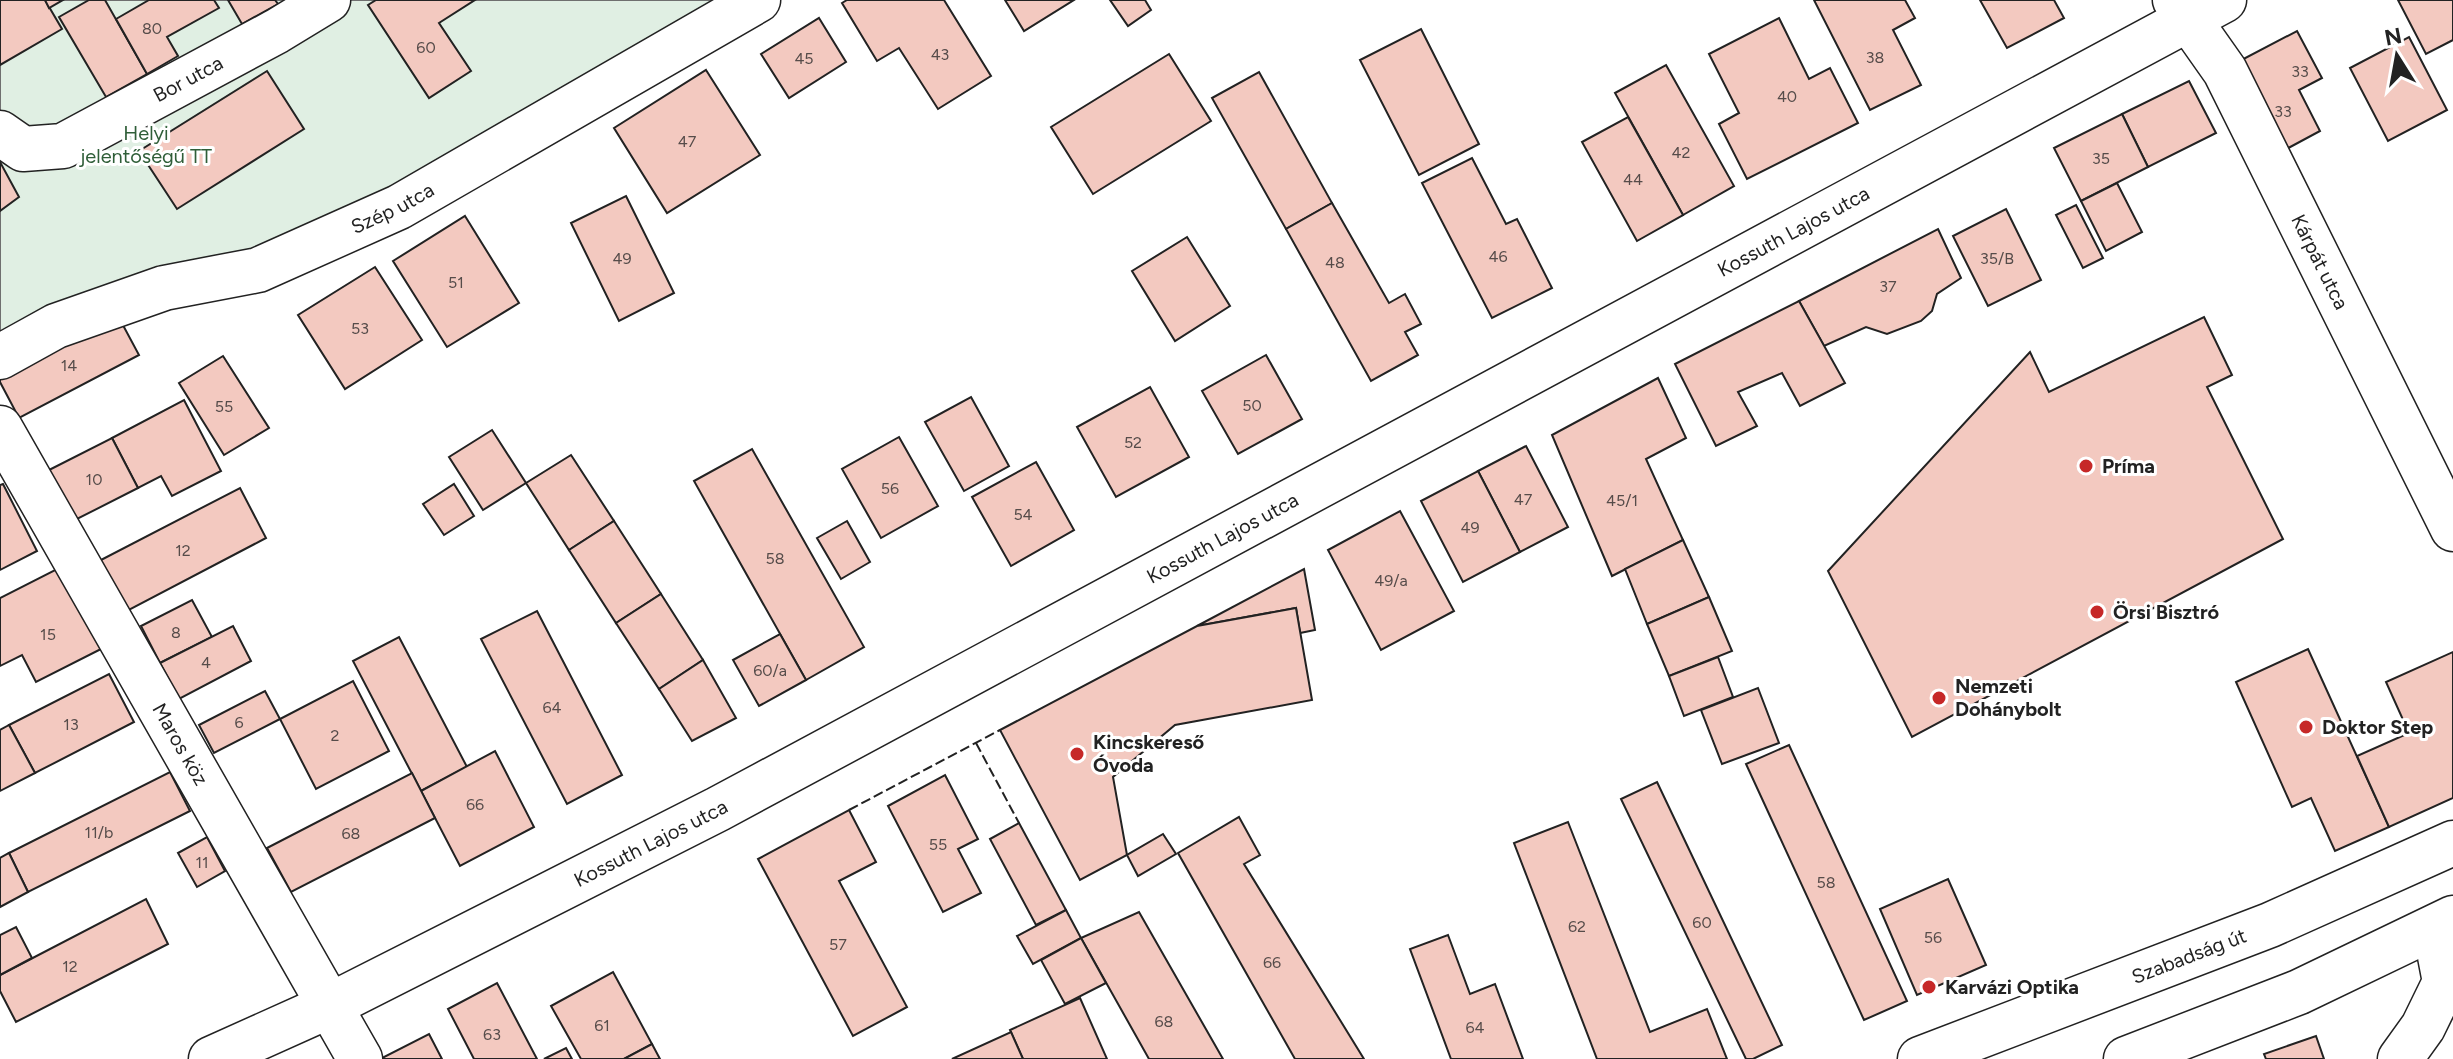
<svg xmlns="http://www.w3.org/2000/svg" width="2453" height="1059" viewBox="0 0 2453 1059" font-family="Figtree,sans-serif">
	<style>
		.green { fill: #e0efe3; stroke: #6f6f6f; stroke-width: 2 }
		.building { fill: #f3c9c0; stroke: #222; stroke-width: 2 }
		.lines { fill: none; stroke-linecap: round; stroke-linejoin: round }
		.street-casing { stroke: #222; stroke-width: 47 }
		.primary-casing { stroke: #222; stroke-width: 47 }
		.street { stroke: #fff; stroke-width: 44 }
		.primary { stroke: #fff; stroke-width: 44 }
		.fence { stroke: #222; stroke-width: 2; stroke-dasharray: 10 4; stroke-linecap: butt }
		.poi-dot { fill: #c62828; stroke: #fff; stroke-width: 3 }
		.labels { text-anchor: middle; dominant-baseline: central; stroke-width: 6; stroke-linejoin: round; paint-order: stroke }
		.number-label { font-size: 16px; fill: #564c4a }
		.street-label { font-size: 20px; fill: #222; stroke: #fff }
		.park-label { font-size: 20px; fill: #2f5e38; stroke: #fff }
		.poi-label { font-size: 20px; font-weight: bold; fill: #222; stroke: #fff; text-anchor: start }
	</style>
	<rect width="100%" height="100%" fill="#fff"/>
	<polygon class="green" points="0,0 758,0 399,207 0,357"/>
	<g class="building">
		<polygon points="0,0 45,0 62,29 0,65"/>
		<polygon points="45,0 63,0 49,8"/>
		<polygon points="89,0 105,0 147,74 106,97 59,17"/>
		<polygon points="149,0 214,0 219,8 167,37 178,56 147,74 116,19"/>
		<polygon points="228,0 275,0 278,4 242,24"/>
		<polygon points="376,0 475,0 439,23 471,71 429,98 368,5"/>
		<polygon points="847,0 944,0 991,76 938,109 899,48 877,61 842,3"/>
		<polygon points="1005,0 1074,0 1024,31"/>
		<polygon points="1110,0 1145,0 1151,10 1128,26"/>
		<polygon points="1814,0 1905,0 1915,18 1893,30 1921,85 1870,110"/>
		<polygon points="1980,0 2054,0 2064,18 2007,48"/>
		<polygon points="2398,0 2453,0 2453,40 2426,54"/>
		<polygon points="819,18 846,62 789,98 761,54"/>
		<polygon points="1779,18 1809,79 1830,68 1858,123 1747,179 1719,124 1739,113 1709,54"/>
		<polygon points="1421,29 1479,144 1419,175 1360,60"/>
		<polygon points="2297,31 2322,78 2299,90 2320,131 2279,153 2232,65"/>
		<polygon points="2409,37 2447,110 2388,141 2350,68"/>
		<polygon points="1169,54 1211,121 1093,194 1051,127"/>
		<polygon points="1666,65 1734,186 1683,215 1615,93"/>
		<polygon points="706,70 760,155 667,213 614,128"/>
		<polygon points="267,71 304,129 177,209 139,151"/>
		<polygon points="1259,72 1332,203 1286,229 1212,98"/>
		<polygon points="2189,81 2216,133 2148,167 2122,114"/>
		<polygon points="2122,114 2148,167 2081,201 2054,148"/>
		<polygon points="1628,117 1683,215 1637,241 1582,142"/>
		<polygon points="1472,158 1506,224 1517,219 1552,288 1492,318 1422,183"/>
		<polygon points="0,162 19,197 0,211"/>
		<polygon points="2117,183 2142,232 2106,251 2081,201"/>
		<polygon points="626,196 674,293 619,321 571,223"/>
		<polygon points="1332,203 1389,303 1405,294 1421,324 1405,332 1418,355 1371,381 1286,229"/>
		<polygon points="2076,205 2103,258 2083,268 2056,215"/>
		<polygon points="2006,209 2041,280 1988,306 1953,236"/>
		<polygon points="465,216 519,303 447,347 393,261"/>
		<polygon points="1938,229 1961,278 1937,294 1932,311 1921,321 1887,334 1866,327 1824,346 1799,301"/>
		<polygon points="1187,237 1230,306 1175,341 1132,271"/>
		<polygon points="375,267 422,340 345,389 298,315"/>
		<polygon points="1799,301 1845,383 1800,406 1782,373 1738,392 1757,426 1716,446 1675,364"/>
		<polygon points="117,314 139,355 19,418 0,382 0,375"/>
		<polygon points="2204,317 2232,375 2207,387 2283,539 1912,737 1828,571 2030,352 2049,392"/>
		<polygon points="1266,355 1302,419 1238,454 1202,391"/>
		<polygon points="223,356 269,428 224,455 179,383"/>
		<polygon points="1658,378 1686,438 1646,459 1683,540 1612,576 1552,435"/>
		<polygon points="1150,387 1189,457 1116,497 1077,427"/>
		<polygon points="971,397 1009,466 964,491 925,422"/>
		<polygon points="184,400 221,471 172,496 161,476 138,488 112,438"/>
		<polygon points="492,430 526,483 483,510 449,457"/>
		<polygon points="899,437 938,506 881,538 842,469"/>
		<polygon points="112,438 138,488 75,520 49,470"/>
		<polygon points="1526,446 1568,527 1520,552 1478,471"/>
		<polygon points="752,449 864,647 806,680 694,481"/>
		<polygon points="571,455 614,521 569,550 526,483"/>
		<polygon points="1036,462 1074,530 1011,566 972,497"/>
		<polygon points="1478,471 1520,552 1463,582 1421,501"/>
		<polygon points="3,484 37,551 0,570 0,485"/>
		<polygon points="454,484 474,516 444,535 423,504"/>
		<polygon points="240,488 266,538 125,612 99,561"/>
		<polygon points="1400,511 1454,611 1381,650 1328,550"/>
		<polygon points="614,521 661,594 616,623 569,550"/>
		<polygon points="847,521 870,562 841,579 817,538"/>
		<polygon points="1683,540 1709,597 1647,624 1625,569"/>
		<polygon points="61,567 103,648 36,682 22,655 0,666 0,598"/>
		<polygon points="1304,569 1315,630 1300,633 1296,608 1197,626"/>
		<polygon points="661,594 703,660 659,689 616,623"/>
		<polygon points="1709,597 1732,651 1669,676 1647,624"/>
		<polygon points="192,600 212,637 160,663 141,626"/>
		<polygon points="1296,608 1312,700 1175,725 1113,777 1127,855 1080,880 1000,730 1197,626"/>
		<polygon points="537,611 622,775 567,804 481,639"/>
		<polygon points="233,626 251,661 179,699 160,663"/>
		<polygon points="780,634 806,680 759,706 733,660"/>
		<polygon points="399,637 467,767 421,791 353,661"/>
		<polygon points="2308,649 2389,827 2335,851 2311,798 2292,807 2236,682"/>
		<polygon points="2453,652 2453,798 2389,827 2357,756 2409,733 2386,682"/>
		<polygon points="1718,657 1733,697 1684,716 1669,676"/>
		<polygon points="703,660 736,718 692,741 659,689"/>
		<polygon points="109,674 134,722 35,773 9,725"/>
		<polygon points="353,681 389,751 316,789 280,719"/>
		<polygon points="1758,688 1779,743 1722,764 1701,710"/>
		<polygon points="265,691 280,719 214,753 199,725"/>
		<polygon points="9,725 35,773 0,791 0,730"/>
		<polygon points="1789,745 1907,1001 1864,1020 1746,764"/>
		<polygon points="495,751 534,827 460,866 421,791"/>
		<polygon points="170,772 190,811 28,892 9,853"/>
		<polygon points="412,773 435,818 291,892 267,848"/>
		<polygon points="945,775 978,839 958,849 981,893 943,912 888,806"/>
		<polygon points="1657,782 1782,1045 1753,1059 1746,1059 1621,799"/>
		<polygon points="849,810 876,862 839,881 907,1007 853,1036 758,859"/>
		<polygon points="1239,817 1260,855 1244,864 1364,1059 1295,1059 1178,853"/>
		<polygon points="1568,822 1650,1032 1707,1009 1727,1059 1597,1059 1514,843"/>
		<polygon points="1019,823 1066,910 1036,925 990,839"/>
		<polygon points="1163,834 1176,854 1138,876 1127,855"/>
		<polygon points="207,837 225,871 197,887 178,853"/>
		<polygon points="9,853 28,892 0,907 0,858"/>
		<polygon points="1948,879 1986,965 1917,995 1880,909"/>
		<polygon points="146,899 168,944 16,1022 0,991 0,975"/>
		<polygon points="1066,910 1081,938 1033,964 1017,936"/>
		<polygon points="1139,912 1223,1059 1149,1059 1081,938"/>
		<polygon points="16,927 32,958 0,975 0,935"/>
		<polygon points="1448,935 1470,994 1495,984 1523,1059 1451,1059 1410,949"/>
		<polygon points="1081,938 1106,983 1065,1004 1041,960"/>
		<polygon points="613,972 652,1044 624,1059 581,1059 551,1006"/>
		<polygon points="497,983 537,1059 474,1059 448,1009"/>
		<polygon points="1080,998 1107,1059 1023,1059 1010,1030"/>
		<polygon points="1011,1032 1023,1059 952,1059"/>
		<polygon points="429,1034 442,1059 383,1059 382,1058"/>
		<polygon points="2316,1036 2324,1059 2266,1059 2264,1054"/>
		<polygon points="652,1044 660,1059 624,1059"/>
		<polygon points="566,1048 572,1059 544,1059"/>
	</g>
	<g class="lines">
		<defs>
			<g id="street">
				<path id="s1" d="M2175,0L2225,71L2453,529"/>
				<path id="s2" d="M0,133L23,149L63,146L277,31L328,0"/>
				<path id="s3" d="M0,357L56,326L164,288L258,270L399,207L758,0"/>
				<path id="s4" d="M0,428L360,1059"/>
				<path id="s5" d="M211,1059L329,1006L718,809L2224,0"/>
				<path id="s6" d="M1920,1059L2270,925L2453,843"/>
				<polyline points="2400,1059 2423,1027 2445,982 2440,956"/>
			</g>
			<polyline id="primary" points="2126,1059 2299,992 2453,918"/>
		</defs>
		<use href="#street" class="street-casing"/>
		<use href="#primary" class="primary-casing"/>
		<use href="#street" class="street"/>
		<use href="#primary" class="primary"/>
		<g class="fence">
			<polyline points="976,743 1019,823"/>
			<polyline points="849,810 1000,730"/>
		</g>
	</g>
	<g class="poi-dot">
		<circle cx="2086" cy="466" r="8"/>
		<circle cx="2097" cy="612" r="8"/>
		<circle cx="1939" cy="698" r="8"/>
		<circle cx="2306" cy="727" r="8"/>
		<circle cx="1077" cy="754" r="8"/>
		<circle cx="1929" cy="987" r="8"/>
	</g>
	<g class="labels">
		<g class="number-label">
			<text x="152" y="28">80</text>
			<text x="426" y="47">60</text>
			<text x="940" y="54">43</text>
			<text x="1875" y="57">38</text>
			<text x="804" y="58">45</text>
			<text x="2300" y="71">33</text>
			<text x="1787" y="96">40</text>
			<text x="2283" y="111">33</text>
			<text x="687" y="141">47</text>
			<text x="1681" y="152">42</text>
			<text x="2101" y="158">35</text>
			<text x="1633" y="179">44</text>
			<text x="1498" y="256">46</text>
			<text x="622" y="258">49</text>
			<text x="1997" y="258">35/B</text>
			<text x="1335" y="262">48</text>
			<text x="456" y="282">51</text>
			<text x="1888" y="286">37</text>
			<text x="360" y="328">53</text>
			<text x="69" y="365">14</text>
			<text x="1252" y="405">50</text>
			<text x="224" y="406">55</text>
			<text x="1133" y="442">52</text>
			<text x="94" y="479">10</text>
			<text x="890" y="488">56</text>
			<text x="1523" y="499">47</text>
			<text x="1622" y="500">45/1</text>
			<text x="1023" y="514">54</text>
			<text x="1470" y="527">49</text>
			<text x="183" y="550">12</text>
			<text x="775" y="558">58</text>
			<text x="1391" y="580">49/a</text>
			<text x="176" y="632">8</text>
			<text x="48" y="634">15</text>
			<text x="206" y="662">4</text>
			<text x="770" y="670">60/a</text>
			<text x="552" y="707">64</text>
			<text x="239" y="722">6</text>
			<text x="71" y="724">13</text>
			<text x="335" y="735">2</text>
			<text x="475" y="804">66</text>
			<text x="99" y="832">11/b</text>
			<text x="351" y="833">68</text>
			<text x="938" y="844">55</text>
			<text x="202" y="862">11</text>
			<text x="1826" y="882">58</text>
			<text x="1702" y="922">60</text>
			<text x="1577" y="926">62</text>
			<text x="1933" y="937">56</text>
			<text x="838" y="944">57</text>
			<text x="1272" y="962">66</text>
			<text x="70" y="966">12</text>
			<text x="1164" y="1021">68</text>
			<text x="602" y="1025">61</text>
			<text x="1475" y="1027">64</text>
			<text x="492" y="1034">63</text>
		</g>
		<g class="street-label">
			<text stroke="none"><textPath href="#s2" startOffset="210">Bor utca</textPath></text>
			<text stroke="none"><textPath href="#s3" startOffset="422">Szép utca</textPath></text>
			<text stroke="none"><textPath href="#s5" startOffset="1786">Kossuth Lajos utca</textPath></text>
			<text stroke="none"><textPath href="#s1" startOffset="300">Kárpát utca</textPath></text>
			<text stroke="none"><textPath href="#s5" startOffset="1138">Kossuth Lajos utca</textPath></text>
			<text stroke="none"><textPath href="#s4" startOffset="364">Maros köz</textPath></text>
			<text stroke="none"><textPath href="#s5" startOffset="490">Kossuth Lajos utca</textPath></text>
			<text stroke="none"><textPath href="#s6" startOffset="288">Szabadság út</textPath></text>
		</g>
		<g class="park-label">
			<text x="146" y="133">Helyi<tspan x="146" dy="23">jelentőségű TT</tspan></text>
		</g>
		<g class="poi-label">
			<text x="2102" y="466">Príma</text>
			<text x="2113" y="612">Örsi Bisztró</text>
			<text x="1955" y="686">Nemzeti<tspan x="1955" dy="23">Dohánybolt</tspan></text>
			<text x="2322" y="727">Doktor Step</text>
			<text x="1093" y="742">Kincskereső<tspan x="1093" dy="23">Óvoda</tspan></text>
			<text x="1945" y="987">Karvázi Optika</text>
		</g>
	</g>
	<g transform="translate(2397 56) rotate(349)" stroke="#ffffff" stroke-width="6" paint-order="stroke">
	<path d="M0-6L14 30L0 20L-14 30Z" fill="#222222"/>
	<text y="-12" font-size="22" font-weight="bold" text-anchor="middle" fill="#222222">N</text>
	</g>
</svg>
